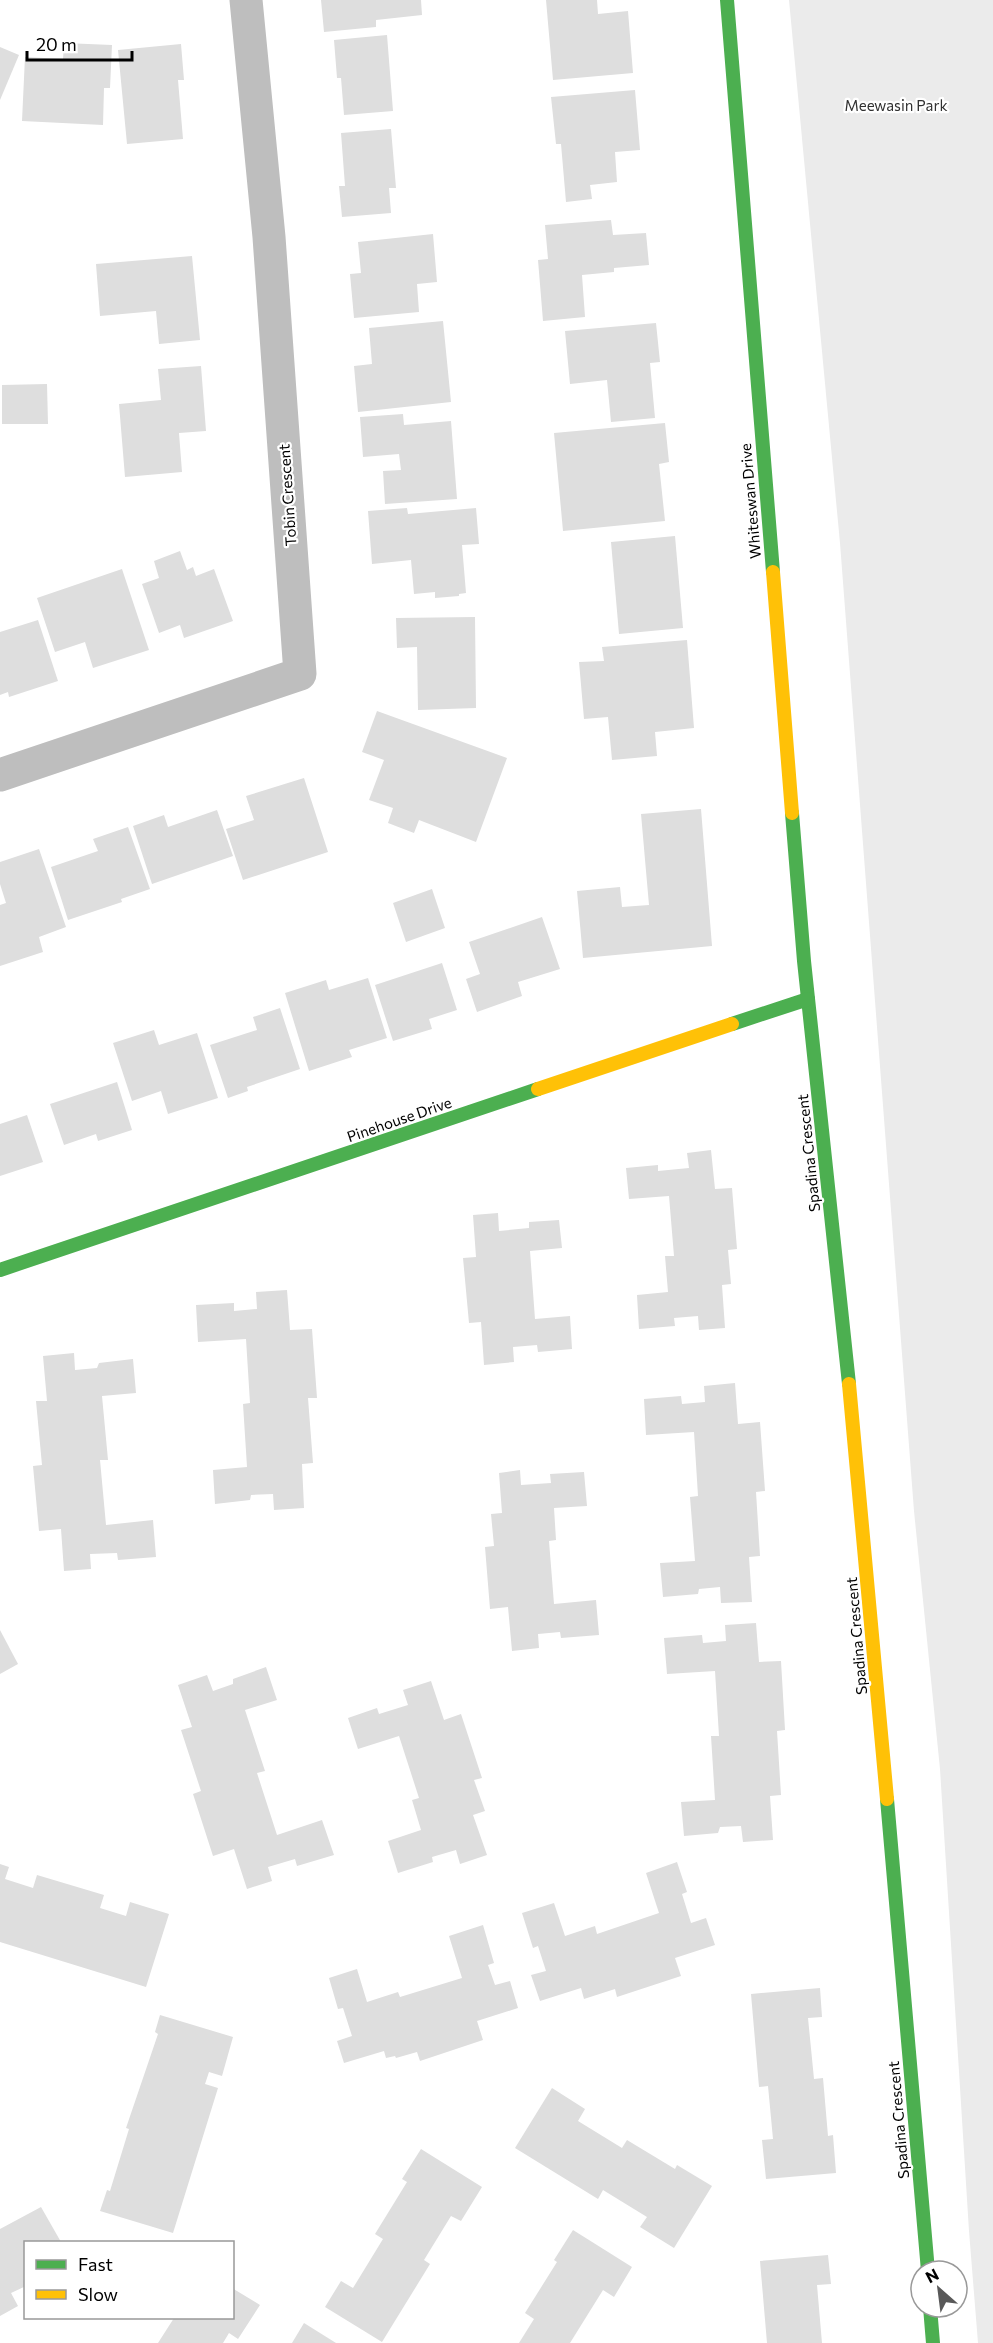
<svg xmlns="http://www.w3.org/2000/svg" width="993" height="2343" viewBox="0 0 993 2343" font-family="Commissioner,sans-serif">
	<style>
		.green { fill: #ebebeb }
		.building { fill: #dedede }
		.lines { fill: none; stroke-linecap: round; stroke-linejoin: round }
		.street { stroke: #bebebe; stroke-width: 33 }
		.fast { stroke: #4caf50; stroke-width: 14 }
		.slow { stroke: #ffc107; stroke-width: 14 }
		.labels { text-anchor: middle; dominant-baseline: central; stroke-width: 4.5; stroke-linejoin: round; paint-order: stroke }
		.park-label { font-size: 15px; fill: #313131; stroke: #fff }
		.street-label { font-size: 15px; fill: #000; stroke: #fff }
	</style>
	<rect width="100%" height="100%" fill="#fff"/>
	<polygon class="green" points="789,0 993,0 993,2343 978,2343 969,2231 940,1769 914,1511 840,543"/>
	<g class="building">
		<polygon points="321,0 421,0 422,15 376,20 376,27 324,32"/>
		<polygon points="546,0 597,0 598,14 628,11 633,73 553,80"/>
		<polygon points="387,35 393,111 344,115 341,78 337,78 334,40"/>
		<polygon points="64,43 112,45 110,88 104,88 103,125 22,121 25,57 63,59"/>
		<polygon points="181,44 184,80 178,80 183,139 127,144 118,50"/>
		<polygon points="0,47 19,55 0,100"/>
		<polygon points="635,90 640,150 615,152 617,182 590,185 592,199 566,202 561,144 556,144 551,97"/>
		<polygon points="391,129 396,188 389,188 391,213 342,217 339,186 345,186 341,133"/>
		<polygon points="611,220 613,235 646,233 649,265 614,268 614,272 582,275 585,317 543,321 538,260 548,259 545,225"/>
		<polygon points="433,234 437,282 417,284 419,312 354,318 350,274 361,273 358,242"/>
		<polygon points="192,256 200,340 159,344 156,311 100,316 96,264"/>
		<polygon points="443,321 451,402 358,412 354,366 372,364 369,328"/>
		<polygon points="656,323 660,362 650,363 655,418 611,422 607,380 570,384 565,331"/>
		<polygon points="201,366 206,431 179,433 182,472 125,477 119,404 161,400 158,369"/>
		<polygon points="47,384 48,424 2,424 2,385"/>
		<polygon points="403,414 404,425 451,421 457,499 385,504 383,471 401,470 399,454 363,457 360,417"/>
		<polygon points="665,423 669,462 659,464 665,521 563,531 554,433"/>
		<polygon points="407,508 408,514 476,508 479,544 462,545 466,593 459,594 459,596 435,598 435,592 414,594 411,560 372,564 368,511"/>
		<polygon points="675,536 683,628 619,634 611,542"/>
		<polygon points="180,551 187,570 193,567 196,576 214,569 233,621 184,638 180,625 159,633 142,584 159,578 154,561"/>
		<polygon points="122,569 149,650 93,668 85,642 55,652 37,598"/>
		<polygon points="475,617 476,708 418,710 417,647 397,648 396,618"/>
		<polygon points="38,620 58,681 9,697 8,692 0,695 0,632"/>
		<polygon points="687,640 694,728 655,732 657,756 612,760 608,717 584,719 579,662 604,661 602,647"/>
		<polygon points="377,711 507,758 476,842 419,820 414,833 388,823 393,808 369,800 384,760 362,752"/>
		<polygon points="304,778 328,852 243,880 226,829 254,820 246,796"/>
		<polygon points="701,809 712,946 583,958 577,891 620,887 622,907 649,905 641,814"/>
		<polygon points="217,810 233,856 152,884 133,826 164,815 168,827"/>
		<polygon points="128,827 150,889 121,899 122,902 68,920 51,867 98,851 93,839"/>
		<polygon points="39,849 66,927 39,937 43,952 0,966 0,905 6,903 0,884 0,862"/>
		<polygon points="432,889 445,928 406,942 393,903"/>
		<polygon points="542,917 560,969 518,982 522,996 477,1012 466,979 480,974 469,942"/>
		<polygon points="442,963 457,1010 429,1019 432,1029 393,1041 375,985"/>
		<polygon points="368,978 387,1038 349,1050 352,1057 309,1071 285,993 326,980 329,990"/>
		<polygon points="280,1008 300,1069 247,1087 248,1091 228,1098 210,1045 257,1030 253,1017"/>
		<polygon points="154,1030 159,1045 197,1033 218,1098 168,1114 161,1091 132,1101 113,1043"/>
		<polygon points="117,1082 132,1130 98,1141 96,1134 64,1145 50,1104"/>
		<polygon points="27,1115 43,1162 0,1176 0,1124"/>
		<polygon points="711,1150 715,1189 732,1188 737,1249 728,1250 731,1284 722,1285 725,1328 699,1330 698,1316 674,1318 675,1326 639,1329 637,1295 668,1292 665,1256 674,1256 669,1196 629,1199 626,1168 658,1165 658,1171 689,1168 687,1153"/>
		<polygon points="498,1213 499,1231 529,1228 529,1222 559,1220 562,1248 530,1251 535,1319 570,1316 572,1349 538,1352 537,1345 513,1347 514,1362 484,1365 481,1322 469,1323 463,1258 476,1257 473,1215"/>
		<polygon points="287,1290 290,1330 312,1329 317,1398 308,1398 313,1463 302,1464 304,1508 274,1510 273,1494 251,1495 250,1500 215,1504 213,1470 247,1467 243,1404 250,1403 246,1339 198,1342 196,1305 234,1303 234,1311 257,1309 256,1292"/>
		<polygon points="74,1353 75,1370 97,1368 99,1363 133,1359 136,1393 102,1396 108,1460 100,1460 106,1525 153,1520 156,1557 118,1560 117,1553 90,1554 91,1569 64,1571 61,1529 39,1531 33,1466 42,1465 36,1401 47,1401 43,1356"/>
		<polygon points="735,1383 738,1424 760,1422 765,1491 756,1492 760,1556 749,1557 752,1602 721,1603 720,1587 699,1589 698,1594 663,1597 660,1563 695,1561 690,1497 698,1496 694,1432 646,1435 644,1399 681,1396 682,1404 705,1402 704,1386"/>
		<polygon points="520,1470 521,1485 551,1483 550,1474 584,1472 587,1506 554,1508 556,1540 549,1541 554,1604 596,1600 599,1635 561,1638 560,1632 538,1634 539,1648 512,1651 508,1607 490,1609 485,1547 494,1546 491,1514 502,1513 499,1473"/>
		<polygon points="756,1623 759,1662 781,1661 785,1730 777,1731 781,1795 770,1796 773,1840 743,1842 741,1826 720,1827 718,1833 684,1836 681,1802 715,1800 711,1736 719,1736 715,1671 667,1674 664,1638 702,1635 703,1643 726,1641 725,1625"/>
		<polygon points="0,1630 18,1664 0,1674"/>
		<polygon points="266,1667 277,1700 245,1710 265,1771 257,1773 277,1835 322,1820 334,1855 297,1866 295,1859 268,1867 272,1881 247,1889 234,1849 213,1856 193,1794 201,1791 181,1730 192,1727 178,1685 207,1675 213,1691 233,1684 233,1679"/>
		<polygon points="431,1681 444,1720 461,1714 482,1778 474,1780 485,1811 473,1815 487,1855 460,1864 456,1850 432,1857 433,1862 398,1873 388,1841 421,1830 412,1800 419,1798 399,1736 358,1749 348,1718 377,1708 379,1714 408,1705 403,1690"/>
		<polygon points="677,1862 687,1892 682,1894 691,1923 706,1918 715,1945 675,1958 681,1976 617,1997 615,1989 584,1999 581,1988 540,2001 531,1975 546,1971 538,1946 533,1948 522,1913 554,1903 565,1936 595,1926 597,1934 659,1913 646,1873"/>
		<polygon points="0,1864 9,1867 5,1879 33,1888 37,1875 104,1895 100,1908 126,1916 130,1902 169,1914 146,1987 0,1942"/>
		<polygon points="483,1925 494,1963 488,1965 495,1985 510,1981 518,2008 477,2021 483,2040 420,2061 417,2052 396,2058 395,2056 386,2058 384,2051 344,2063 337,2041 352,2036 343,2008 338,2009 329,1978 357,1969 367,2002 398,1992 400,1997 462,1978 449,1936"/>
		<polygon points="820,1988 822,2017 808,2018 814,2079 823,2078 828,2136 833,2135 836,2173 766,2179 762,2140 773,2139 768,2086 759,2087 751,1994"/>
		<polygon points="160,2015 233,2037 222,2076 209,2072 205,2084 218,2088 173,2233 100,2211 107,2190 110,2191 129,2129 126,2128 158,2034 155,2032"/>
		<polygon points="552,2088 585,2109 578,2121 622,2148 627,2140 675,2169 677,2165 712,2186 674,2248 640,2227 647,2217 603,2190 598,2199 515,2148"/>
		<polygon points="421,2149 482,2187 461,2221 451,2216 424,2260 430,2264 382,2342 325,2307 341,2281 353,2288 383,2239 375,2234 407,2182 402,2179"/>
		<polygon points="41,2207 61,2242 26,2242 26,2286 11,2293 18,2306 0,2316 0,2229"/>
		<polygon points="573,2230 632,2267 614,2297 603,2290 570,2343 519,2343 534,2319 525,2313 557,2262 554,2260"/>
		<polygon points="828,2255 831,2284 817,2285 822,2343 767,2343 760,2261"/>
		<polygon points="232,2288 260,2305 238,2339 229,2333 223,2343 158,2343 174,2318 232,2318"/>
		<polygon points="304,2323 336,2343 292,2343"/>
	</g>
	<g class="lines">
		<polyline class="street" points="0,775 300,674 269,237 246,0"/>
		<g class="fast">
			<polyline points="727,0 773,572"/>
			<polyline points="792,813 804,961 849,1384"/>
			<polyline points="732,1024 808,999"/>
			<polyline points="0,1270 538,1089"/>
			<polyline points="887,1799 928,2271"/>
			<polyline points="930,2307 933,2343"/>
		</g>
		<g class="slow">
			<polyline points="773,572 792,813"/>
			<polyline points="538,1089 732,1024"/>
			<polyline points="849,1384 887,1799"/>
		</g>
	</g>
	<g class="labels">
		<g class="park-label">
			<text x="896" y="105">Meewasin Park</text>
		</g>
		<g class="street-label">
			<text transform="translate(287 495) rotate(-94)">Tobin Crescent</text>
			<text transform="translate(750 501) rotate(-95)">Whiteswan Drive</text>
			<text transform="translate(399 1119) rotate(-19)">Pinehouse Drive</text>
			<text transform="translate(808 1153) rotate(-96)">Spadina Crescent</text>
			<text transform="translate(856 1636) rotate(-95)">Spadina Crescent</text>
			<text transform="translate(898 2120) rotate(-95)">Spadina Crescent</text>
		</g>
	</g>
	<rect x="24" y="2241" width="210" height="78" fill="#ffffff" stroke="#999999" stroke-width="1.5"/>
	<rect x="36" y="2260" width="30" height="9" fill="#4caf50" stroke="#999999" stroke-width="1.5"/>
	<text x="78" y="2271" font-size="18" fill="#000000">Fast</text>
	<rect x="36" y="2290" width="30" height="9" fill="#ffc107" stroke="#999999" stroke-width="1.5"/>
	<text x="78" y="2301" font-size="18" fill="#000000">Slow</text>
	<g transform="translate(939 2289) rotate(332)"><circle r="28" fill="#ffffff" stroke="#999999" stroke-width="1.5"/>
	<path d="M0-4.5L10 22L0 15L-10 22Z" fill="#595959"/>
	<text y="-9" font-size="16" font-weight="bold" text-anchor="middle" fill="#000000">N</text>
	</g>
	<path d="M27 51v9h105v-9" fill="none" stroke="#000000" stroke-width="3"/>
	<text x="36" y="51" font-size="18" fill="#000000" stroke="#ffffff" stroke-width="4.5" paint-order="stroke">20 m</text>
</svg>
